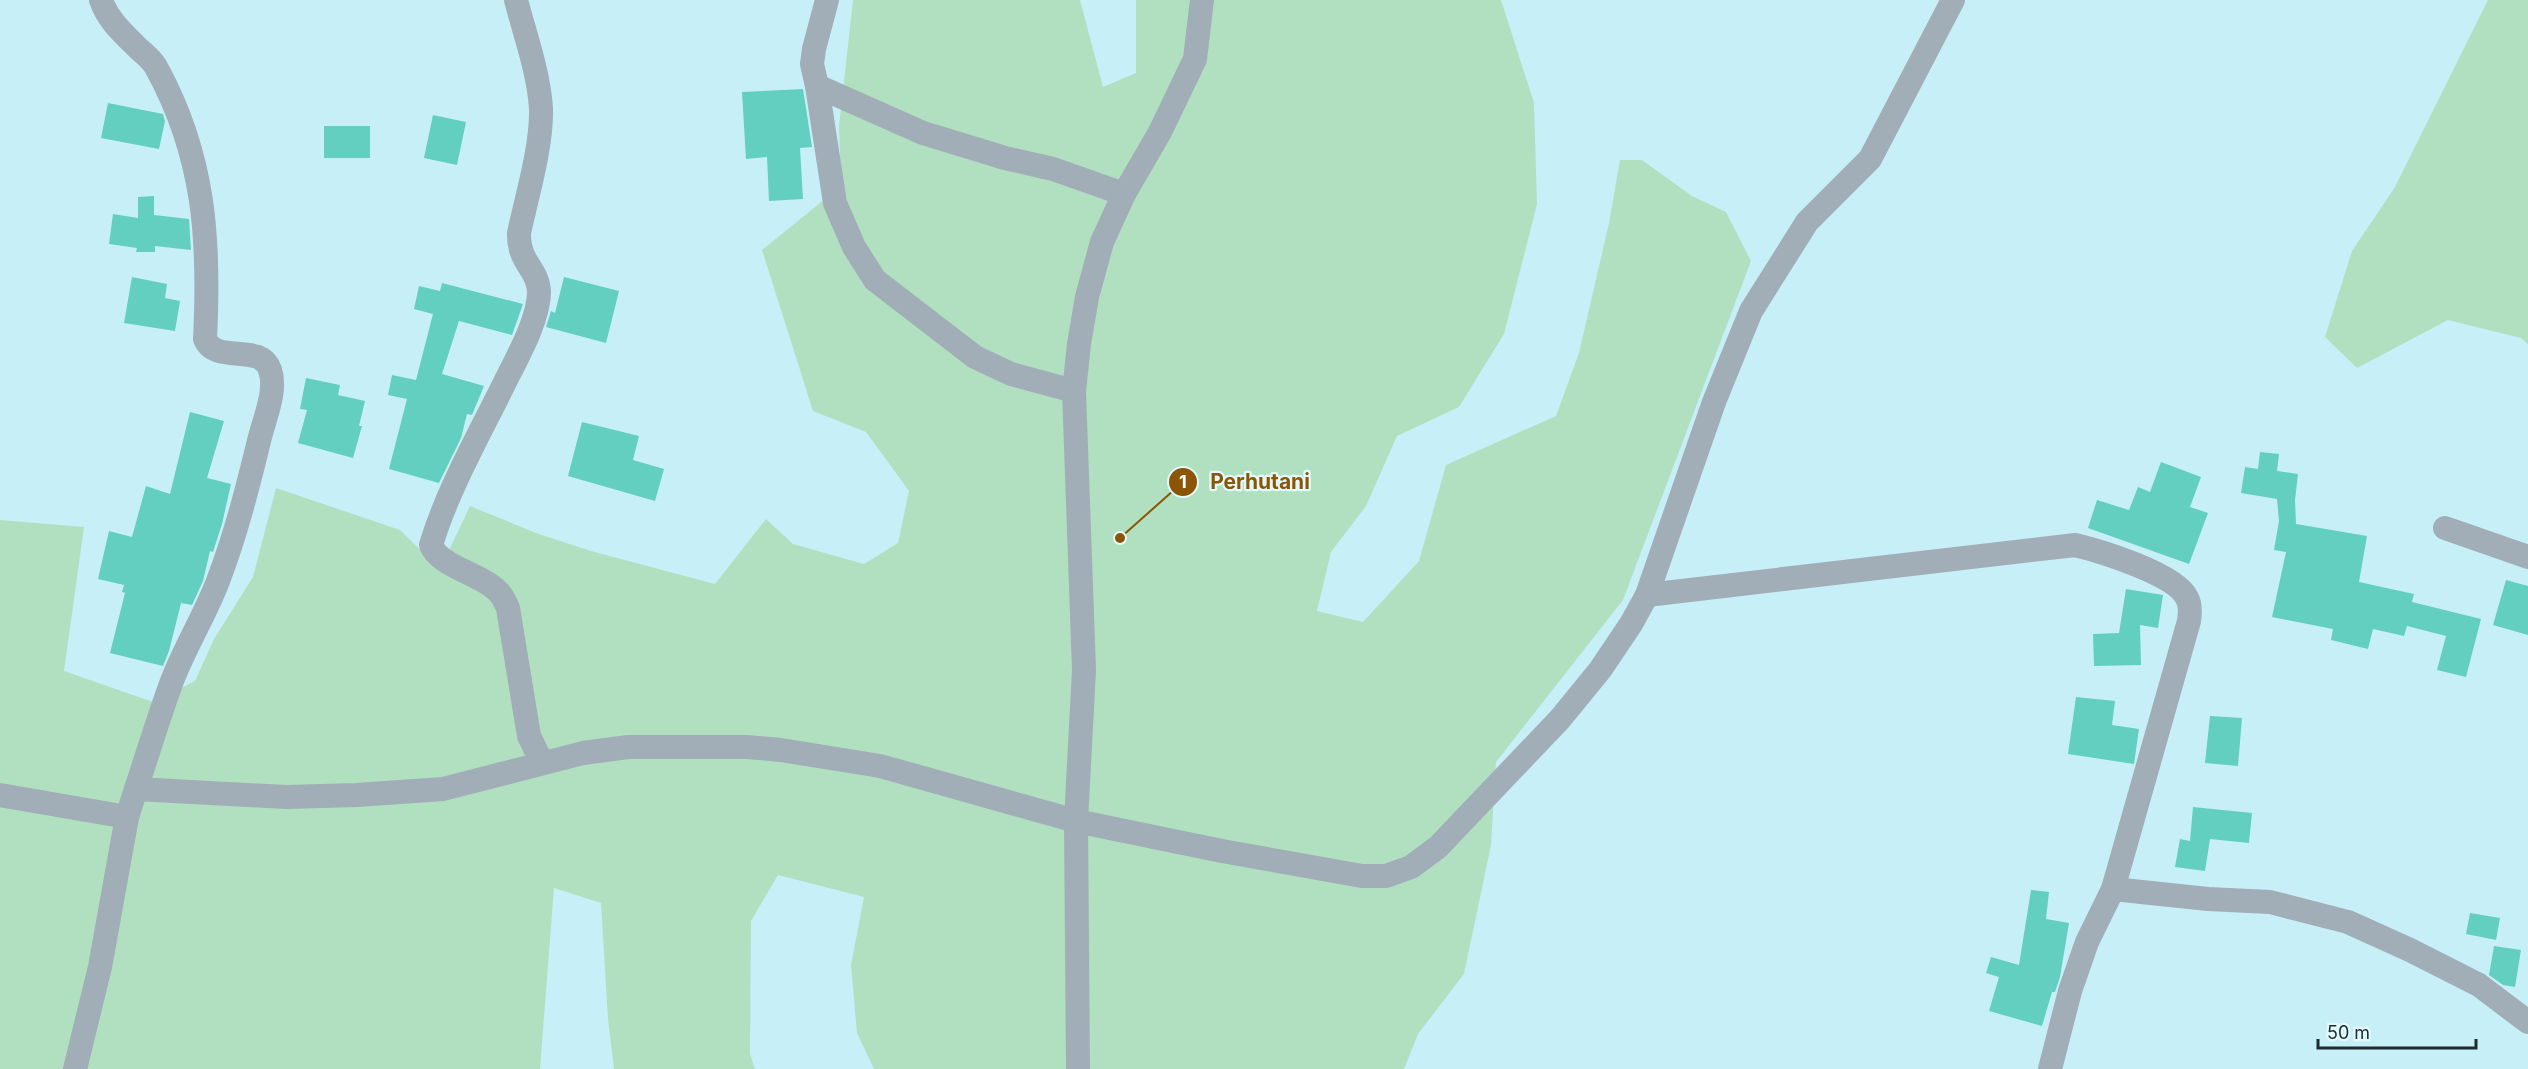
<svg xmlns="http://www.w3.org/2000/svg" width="2528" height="1069" viewBox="0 0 2528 1069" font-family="Inter,sans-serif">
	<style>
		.green { fill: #b1e0c0 }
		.building { fill: #62cfc0 }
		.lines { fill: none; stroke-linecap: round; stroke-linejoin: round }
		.street { stroke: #a1adb7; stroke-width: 24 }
		.leader { fill: none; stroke: #8b5504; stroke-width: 2 }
		.callout-dot { fill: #8b5504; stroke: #e1f9fe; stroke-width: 2 }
		.mark-label { font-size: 18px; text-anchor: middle; font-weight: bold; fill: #fff }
		.callout-label { font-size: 21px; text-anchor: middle; font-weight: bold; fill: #8b5504; stroke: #e1f9fe; stroke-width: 4.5; stroke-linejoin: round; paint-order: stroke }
	</style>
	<rect width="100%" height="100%" fill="#c7eff8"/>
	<g class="green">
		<polygon points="853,0 1080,0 1103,87 1136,73 1136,0 1501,0 1534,103 1537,204 1504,334 1459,407 1397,436 1366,506 1331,552 1317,611 1363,622 1419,561 1446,465 1556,416 1579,353 1609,223 1620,160 1642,160 1692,196 1726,212 1751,261 1623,600 1496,762 1491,845 1464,974 1418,1034 1404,1069 874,1069 857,1033 851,965 864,897 778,875 751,921 750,1054 755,1069 614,1069 608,1019 601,903 554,888 540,1069 0,1069 0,520 84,527 64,671 153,702 195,681 214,639 253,577 276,488 400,530 440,569 470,506 536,533 591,551 715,584 766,519 793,544 864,564 898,543 909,491 866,432 813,411 762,250 841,186 839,126"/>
		<polygon points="2488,0 2528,0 2528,344 2521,338 2448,320 2357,368 2325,337 2352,251 2395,187"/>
	</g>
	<g class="building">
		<polygon points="803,89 812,147 800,148 803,199 769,201 767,157 746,159 742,92"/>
		<polygon points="108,103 163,114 165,121 159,149 101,138"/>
		<polygon points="433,115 466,122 457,165 424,158"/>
		<rect x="324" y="126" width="46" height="32"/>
		<polygon points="154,196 154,215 189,219 191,250 155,246 155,252 136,252 137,248 109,244 113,214 138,218 138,197"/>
		<polygon points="132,277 167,284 165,298 180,301 175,331 124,323"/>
		<polygon points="564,277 619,291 606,343 546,327 551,311 555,313"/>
		<polygon points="442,283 523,304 512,335 459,321 442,374 484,386 472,415 467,414 461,438 439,483 389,469 407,399 388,395 392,375 416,380 433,314 414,309 419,286 440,291"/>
		<polygon points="306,378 340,385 338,395 365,401 359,426 362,426 353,458 298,443 307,410 300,409"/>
		<polygon points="190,412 224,421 207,478 231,484 222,524 213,552 210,551 203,581 192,605 181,603 169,651 163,666 110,653 125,593 122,592 124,585 98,579 109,531 132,537 146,486 170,494"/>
		<polygon points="582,422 639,436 633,460 664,469 655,501 568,476"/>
		<polygon points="2260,452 2279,454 2277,471 2298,474 2295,500 2296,524 2367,536 2359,582 2414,594 2412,602 2481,619 2466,677 2437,670 2446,636 2407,626 2404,636 2373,629 2368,649 2331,640 2333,629 2272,617 2286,552 2274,550 2279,521 2277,499 2241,493 2245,467 2258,469"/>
		<polygon points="2161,462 2201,477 2190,507 2208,513 2189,564 2088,528 2097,500 2129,510 2138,487 2150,492"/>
		<polygon points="2506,580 2528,586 2528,635 2493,625"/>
		<polygon points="2126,589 2163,595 2158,628 2140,625 2141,665 2094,666 2093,634 2119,633"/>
		<polygon points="2076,697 2115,701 2112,725 2139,729 2134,764 2068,754"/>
		<polygon points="2210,716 2242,718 2238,766 2205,763"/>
		<polygon points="2193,807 2252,813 2249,843 2210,839 2205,871 2175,867 2180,839 2190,841"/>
		<polygon points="2031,890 2049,892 2046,919 2069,923 2060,977 2055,992 2052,992 2042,1026 1989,1011 1999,977 1986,973 1991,957 2019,965"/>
		<polygon points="2470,913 2500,918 2496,940 2466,934"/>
		<polygon points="2494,946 2521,950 2515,987 2503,985 2489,975"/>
	</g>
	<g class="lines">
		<g class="street">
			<path d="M101,0C108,21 125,35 140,50C146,55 152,60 156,67C205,156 210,240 205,339C216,365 261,342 270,370C277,390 265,417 260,437C248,486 236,534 218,581C205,615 185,647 172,681C159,716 148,753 136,789"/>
			<path d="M516,0C525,35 539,73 541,109C542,146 527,196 519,233C518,263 538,268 539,292C539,319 517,358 505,382C480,433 447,491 431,545C440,568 485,574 501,595C504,599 506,604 508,608L529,736L542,763"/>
			<polyline points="827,0 814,49 812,64 817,86 923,133 1005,158 1053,169 1124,194"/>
			<polyline points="1202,0 1195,59 1160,132 1124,194 1102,242 1087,297 1079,344 1074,391 1084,670 1076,821 1222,851 1362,876 1386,876 1411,867 1438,847 1560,719 1600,670 1631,624 1647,595 1714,402 1751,311 1807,222 1870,159 1953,0"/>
			<polyline points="817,86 835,203 854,247 875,280 975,357 1011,374 1074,391"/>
			<polyline points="2445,528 2528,557"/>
			<path d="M1647,595L2075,545C2100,551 2176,574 2187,598C2191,605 2190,614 2189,621L2113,889L2087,942L2070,991L2050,1069"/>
			<polyline points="0,795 127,817"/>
			<polyline points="2113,889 2208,899 2270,902 2348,922 2410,950 2479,985 2528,1022"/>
			<polyline points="75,1069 100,967 127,817 136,789 286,797 357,795 443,789 583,753 628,747 747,747 781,750 880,766 1076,821 1078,1069"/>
		</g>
	</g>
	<path class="leader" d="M1120 538L1183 482"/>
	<g class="callout-dot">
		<circle cx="1120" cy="538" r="6"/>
		<circle cx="1183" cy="482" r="15"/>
	</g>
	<g class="mark-label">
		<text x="1183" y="488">1</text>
	</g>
	<g class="callout-label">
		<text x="1260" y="489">Perhutani</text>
	</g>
	<path d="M2318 1039v9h158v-9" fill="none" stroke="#1c2c2f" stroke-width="3"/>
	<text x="2327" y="1039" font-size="18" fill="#1c2c2f" stroke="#e1f9fe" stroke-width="4.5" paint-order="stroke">50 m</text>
</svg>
